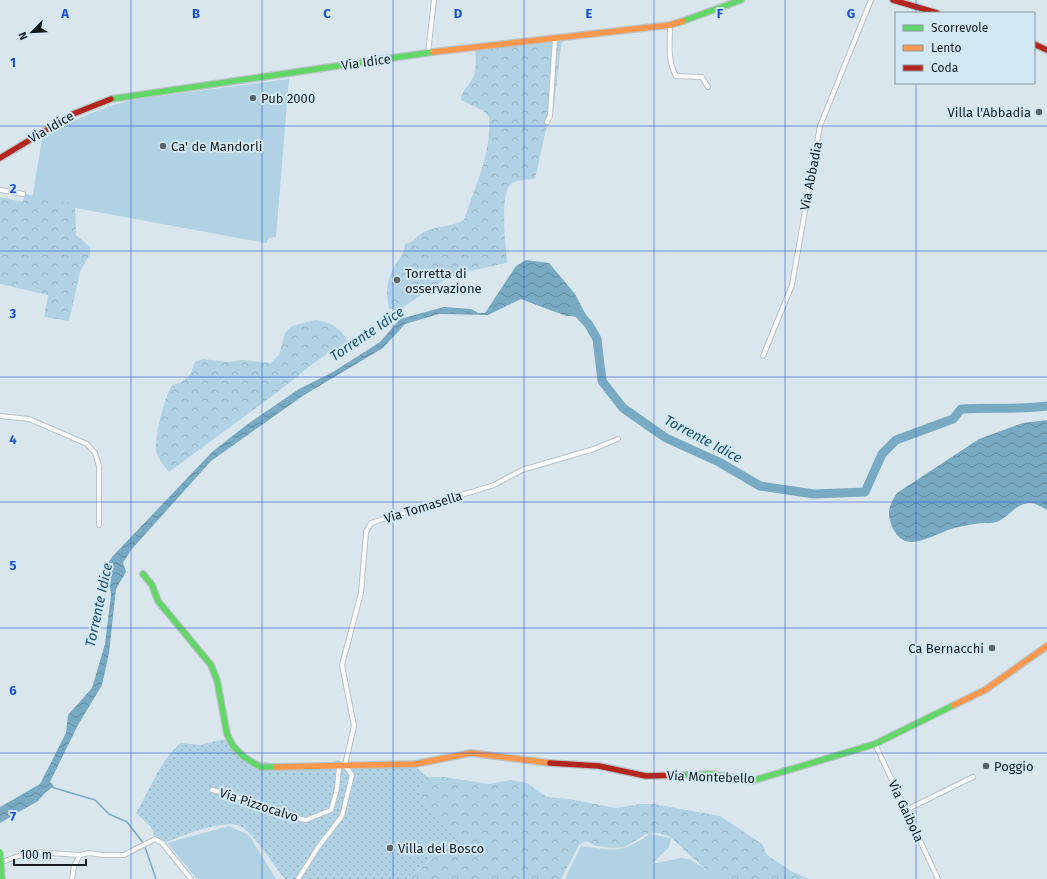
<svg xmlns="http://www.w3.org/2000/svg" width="1047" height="879" viewBox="0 0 1047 879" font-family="'Fira Sans',sans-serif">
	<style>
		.green { fill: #b0d2e4 }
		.forest { fill: url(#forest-crowns) }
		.park { fill: url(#park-dots) }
		.water { fill: url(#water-waves) }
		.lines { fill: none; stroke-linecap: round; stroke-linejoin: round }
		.stream { stroke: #78aac3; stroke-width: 1.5 }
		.river { stroke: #78aac3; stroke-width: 9 }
		.street-casing { stroke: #bac3c8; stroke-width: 6 }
		.fast-casing { stroke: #bac3c8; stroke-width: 8 }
		.slow-casing { stroke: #bac3c8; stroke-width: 8 }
		.jam-casing { stroke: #bac3c8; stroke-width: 8 }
		.street { stroke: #f9fbfc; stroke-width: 4 }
		.fast { stroke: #63d668; stroke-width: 5.5 }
		.slow { stroke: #ff974d; stroke-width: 5.5 }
		.jam { stroke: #b3261e; stroke-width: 5.5 }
		.fast-bridge-casing { stroke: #bac3c8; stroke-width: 8; stroke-linecap: butt }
		.fast-bridge { stroke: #63d668; stroke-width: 5.5 }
		.grid { fill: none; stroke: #1d4ed8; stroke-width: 1; stroke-opacity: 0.55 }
		.poi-dot { fill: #596368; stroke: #d2e9f5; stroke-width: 1.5 }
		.labels { text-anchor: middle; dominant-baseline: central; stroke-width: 4; stroke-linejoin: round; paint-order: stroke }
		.street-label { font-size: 13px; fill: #141c21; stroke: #d2e9f5 }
		.poi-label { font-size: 13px; fill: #141c21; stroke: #d2e9f5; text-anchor: start }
		.water-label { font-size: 14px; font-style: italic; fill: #20546c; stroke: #d2e9f5 }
		.grid-label { font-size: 13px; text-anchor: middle; font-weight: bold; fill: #1d4ed8; stroke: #d2e9f5; stroke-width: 4; stroke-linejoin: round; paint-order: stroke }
	</style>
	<defs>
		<pattern id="forest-crowns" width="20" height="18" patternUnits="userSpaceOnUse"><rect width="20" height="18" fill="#b0d2e4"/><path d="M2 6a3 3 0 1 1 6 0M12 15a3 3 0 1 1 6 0" fill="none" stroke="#96b4c3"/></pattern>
		<pattern id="park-dots" width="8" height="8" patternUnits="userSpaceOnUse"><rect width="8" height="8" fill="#b0d2e4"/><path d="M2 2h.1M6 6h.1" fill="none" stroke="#96b4c3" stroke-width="1.8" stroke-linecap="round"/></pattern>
		<pattern id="water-waves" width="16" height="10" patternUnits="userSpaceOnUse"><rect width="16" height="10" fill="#78aac3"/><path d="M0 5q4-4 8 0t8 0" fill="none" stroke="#618a9e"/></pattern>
	</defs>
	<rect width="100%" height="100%" fill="#dae6ed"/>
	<g class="green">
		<path d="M289,79L276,237L269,238L266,243L32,200L42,138C74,120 101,106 138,99Z"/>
		<polygon points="229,826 249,835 276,879 197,879 167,843"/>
		<path d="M649,834L671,838L669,847L652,864L681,858L689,859L723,879H565L581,846C614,850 621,855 649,834Z"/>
	</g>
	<g class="forest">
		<path d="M562,38L553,114L548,120L535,179C527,180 517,179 511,184C499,193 506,248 507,263L465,272L446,279L397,311L389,308C386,294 386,283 393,269C398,260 404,254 405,244C414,243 416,236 424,232C438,225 449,228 464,220C475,187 492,152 489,117L482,110L461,100C463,89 465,90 471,81C477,72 476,58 475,49Z"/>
		<polygon points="25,194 75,204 76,235 90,247 90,254 80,272 69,321 44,317 48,295 0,284 0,197 23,202"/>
		<path d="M315,320C332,322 342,329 350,345L327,354L314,363L280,390L169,472C164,465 158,459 156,451C154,440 165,392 173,385C175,384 179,383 181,382C190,378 192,371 195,362L203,359L229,362L242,360L271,363L279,355L285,333L292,326Z"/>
		<path d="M427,777H443L490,784L510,780L527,783L547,797L569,799L616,808L641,804H654L720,816L762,844L767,855L791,871L809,879H722L703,867L669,836L657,833L646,834L625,847L612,848L597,846L586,841L579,845L561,879H407L456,840C450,831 422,803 421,795C420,788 423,783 427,777Z"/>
	</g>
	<path class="park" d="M224,739L254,761L283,764L328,763L337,760L354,766L412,763L427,777C423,783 420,788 421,795C422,803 450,830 456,839L407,879H285C274,866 255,835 242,827C225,817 177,838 159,845L150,826L136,813C150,790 160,760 181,743L200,745Z"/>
	<g class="water">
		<polygon points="526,260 549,263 575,294 587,317 566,316 521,299 488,315 439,314 405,324 383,348 304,395 211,461 131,550 123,563 126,572 116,589 109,653 102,685 78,725 50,782 54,786 45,793 38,801 0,823 0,807 40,784 66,733 68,715 92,688 105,644 111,595 110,587 106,584 105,568 112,557 212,452 245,426 299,389 333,372 380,342 400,319 444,307 471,309 478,313 485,313 516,266"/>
		<path d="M1047,420V510C1042,507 1036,503 1030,503C1017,503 1009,516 999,521C992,524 988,523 981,523C973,524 962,526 954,528C930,535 902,559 890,521C887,509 891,503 897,493L979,439L1023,423Z"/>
	</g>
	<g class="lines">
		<polyline class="stream" points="51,787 95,800 109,814 127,822 144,844 156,879"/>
		<path class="river" d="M574,308L589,325L597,339L602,381L623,408L666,438L719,462L760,486L814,494L865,492L882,454L896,440L953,419L961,409C990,407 1018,410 1047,406"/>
		<defs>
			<g id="street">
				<path d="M670,25C670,43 667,60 676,76L702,77L708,87"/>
				<polyline points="428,53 434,0"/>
				<polyline points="547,122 550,116 555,38"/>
				<polyline points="0,190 23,194"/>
				<polyline points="763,356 792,285 820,126 871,0"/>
				<polyline points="0,416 29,419 87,444 95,453 99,466 99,525"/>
				<polyline points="875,744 938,879"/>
				<polyline points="212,790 226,793 287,816 306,820 331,810 337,789 339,767"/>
				<polyline points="906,810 973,777"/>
				<polyline points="0,863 21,855 35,852 80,855 89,853 103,855 124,855 155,839 162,843 191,879"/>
				<polyline points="72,879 74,866 80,855"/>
				<polyline points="298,879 319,846 342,816 352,775 345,765 354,726 342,665 361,593 366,532 371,523 494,485 522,470 594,449 618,439"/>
			</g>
			<g id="fast">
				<polyline points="683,21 741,0"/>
				<polyline points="111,99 433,52"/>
				<polyline points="143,574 152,585 158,601 211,665 217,680 227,734 233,746 244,757 260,767 276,767"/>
				<polyline points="683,775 712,774 752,781 875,744 954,705"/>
			</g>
			<g id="slow">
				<polyline points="433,52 670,25 683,21"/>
				<polyline points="954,705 985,690 1047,646"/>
				<polyline points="276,767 415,764 471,753 550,763"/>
			</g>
			<g id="jam">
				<polyline points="893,0 937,13"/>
				<polyline points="1034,44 1047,50"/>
				<polyline points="0,158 73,114 111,99"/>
				<polyline points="550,763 599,766 646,776 683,775"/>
			</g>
		</defs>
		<use href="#street" class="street-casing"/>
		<use href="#fast" class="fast-casing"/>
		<use href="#slow" class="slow-casing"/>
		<use href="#jam" class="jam-casing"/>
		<use href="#street" class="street"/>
		<use href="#fast" class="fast"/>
		<use href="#slow" class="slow"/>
		<use href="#jam" class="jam"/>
		<defs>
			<polyline id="fast-bridge" points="0,852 2,879"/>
		</defs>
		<use href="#fast-bridge" class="fast-bridge-casing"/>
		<use href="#fast-bridge" class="fast-bridge"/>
	</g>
	<path class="grid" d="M131,0V879M262,0V879M393,0V879M524,0V879M654,0V879M785,0V879M916,0V13M916,83V879M0,126H1047M0,251H1047M0,377H1047M0,502H1047M0,628H1047M0,753H1047"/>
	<g class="poi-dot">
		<circle cx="253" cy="98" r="4"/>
		<circle cx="1039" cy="112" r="4"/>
		<circle cx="163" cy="146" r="4"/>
		<circle cx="397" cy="280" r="4"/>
		<circle cx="992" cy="648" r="4"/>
		<circle cx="986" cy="766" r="4"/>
		<circle cx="390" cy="848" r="4"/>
	</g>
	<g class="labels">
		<g class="street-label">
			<text transform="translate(366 62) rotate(-8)">Via Idice</text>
			<text transform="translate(51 127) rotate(-30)">Via Idice</text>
			<text transform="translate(811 176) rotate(-79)">Via Abbadia</text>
			<text transform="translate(423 507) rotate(-17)">Via Tomasella</text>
			<text transform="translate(711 777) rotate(2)">Via Montebello</text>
			<text transform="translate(259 805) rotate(18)">Via Pizzocalvo</text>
			<text transform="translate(906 811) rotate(65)">Via Gaibola</text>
		</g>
		<g class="poi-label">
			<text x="261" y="98">Pub 2000</text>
			<text x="1031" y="112" text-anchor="end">Villa l'Abbadia</text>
			<text x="171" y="146">Ca' de Mandorli</text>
			<text x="405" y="273">Torretta di<tspan x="405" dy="15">osservazione</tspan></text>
			<text x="984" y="648" text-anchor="end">Ca Bernacchi</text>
			<text x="994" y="766">Poggio</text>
			<text x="398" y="848">Villa del Bosco</text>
		</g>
		<g class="water-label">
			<text transform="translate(367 334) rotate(-34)">Torrente Idice</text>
			<text transform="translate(703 439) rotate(28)">Torrente Idice</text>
			<text transform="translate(99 605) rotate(-78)">Torrente Idice</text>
		</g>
	</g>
	<g class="grid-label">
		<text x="65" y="18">A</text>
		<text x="196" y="18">B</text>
		<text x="327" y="18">C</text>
		<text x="458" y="18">D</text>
		<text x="589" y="18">E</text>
		<text x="720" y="18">F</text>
		<text x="851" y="18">G</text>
		<text x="13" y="67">1</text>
		<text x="13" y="193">2</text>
		<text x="13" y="318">3</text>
		<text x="13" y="444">4</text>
		<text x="13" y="570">5</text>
		<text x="13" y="695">6</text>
		<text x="13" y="821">7</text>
	</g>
	<rect x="895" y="12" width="140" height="72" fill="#d2e9f5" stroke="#8697a0"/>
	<rect x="903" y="25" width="20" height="6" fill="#63d668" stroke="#8697a0"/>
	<text x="931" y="32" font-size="12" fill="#141c21">Scorrevole</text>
	<rect x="903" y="45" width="20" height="6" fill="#ff974d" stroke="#8697a0"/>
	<text x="931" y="52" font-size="12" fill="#141c21">Lento</text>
	<rect x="903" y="65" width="20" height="6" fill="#b3261e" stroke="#8697a0"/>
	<text x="931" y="72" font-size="12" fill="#141c21">Coda</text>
	<g transform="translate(32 32) rotate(246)" stroke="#d2e9f5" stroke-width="3" paint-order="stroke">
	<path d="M0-3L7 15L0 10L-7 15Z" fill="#141c21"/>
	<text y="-6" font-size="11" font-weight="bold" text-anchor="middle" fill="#141c21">N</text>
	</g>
	<path d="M14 859v6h72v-6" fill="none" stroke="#141c21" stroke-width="2"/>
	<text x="20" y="859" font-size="12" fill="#141c21" stroke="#d2e9f5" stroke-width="3" paint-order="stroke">100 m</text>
</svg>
